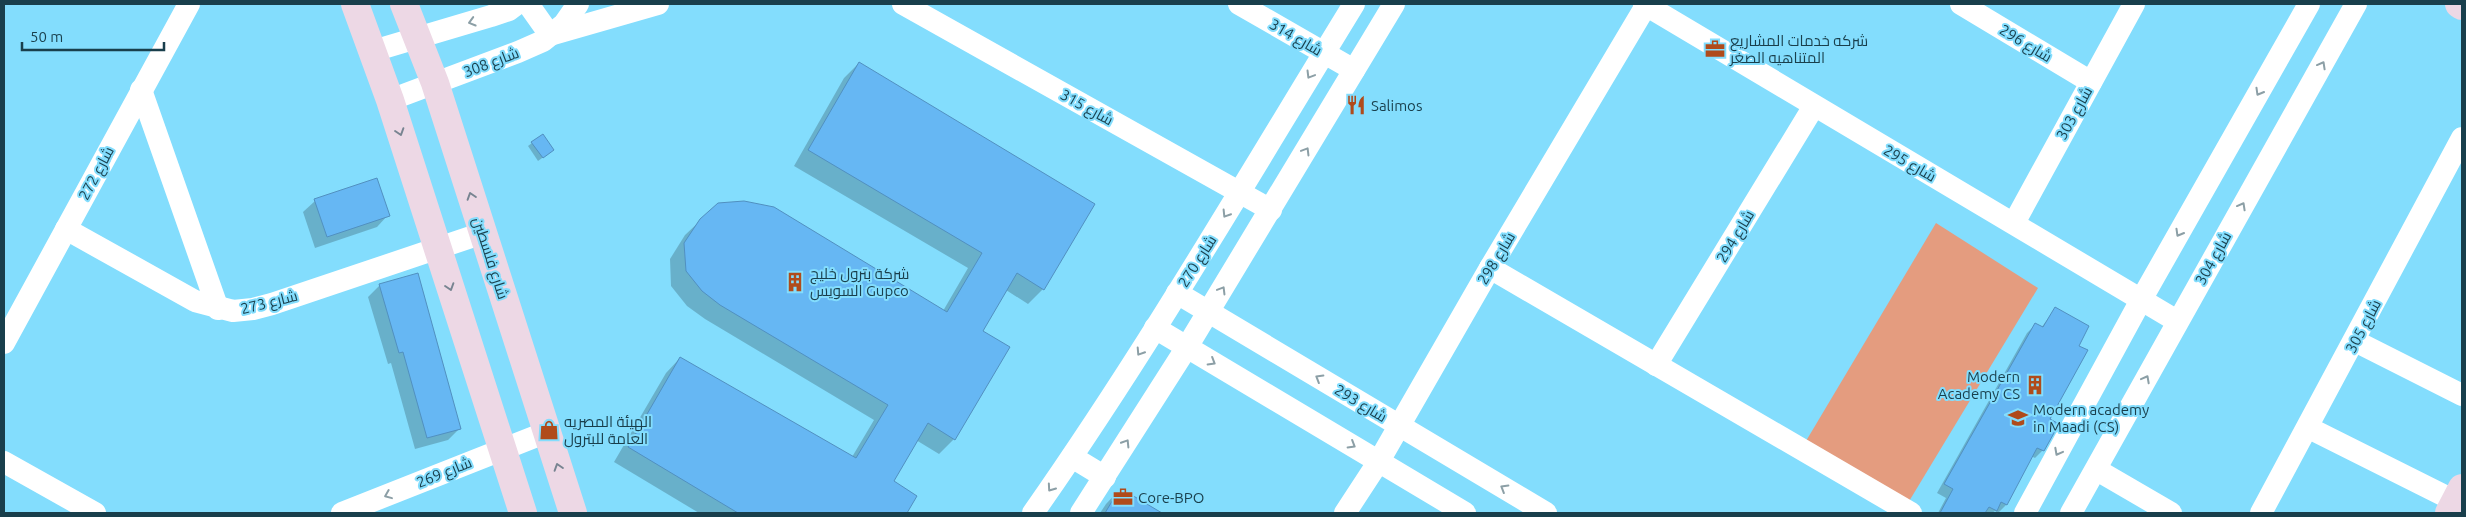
<svg xmlns="http://www.w3.org/2000/svg" width="2466" height="517" viewBox="0 0 2466 517" font-family="Ubuntu,Cairo,sans-serif">
	<style>
		.green { fill: #e49c7f }
		.shadow { fill: #0003 }
		.building { fill: #66b7f3; stroke: #5190c0 }
		.lines { fill: none; stroke-linecap: round; stroke-linejoin: round }
		.street { stroke: #fff; stroke-width: 22 }
		.secondary { stroke: #edd8e5; stroke-width: 28 }
		.oneway { stroke: #8c9fa6 }
		.oneway2 { stroke: #788491 }
		.labels { text-anchor: middle; dominant-baseline: central; stroke-width: 4; stroke-linejoin: round; paint-order: stroke }
		.street-label { font-size: 15px; fill: #193f4c; stroke: #83ddfd }
		.poi-label { font-size: 15px; fill: #193f4c; stroke: #83ddfd; text-anchor: start }
	</style>
	<rect width="100%" height="100%" fill="#83ddfd"/>
	<polygon class="green" points="1936,223 2038,288 1908,503 1806,441"/>
	<g class="shadow">
		<polygon points="859,63 1043,289 1028,304 1006,290 981,332 954,439 939,454 916,440 892,481 916,496 905,513 699,513 614,462 666,373 680,358 852,457 874,420 705,319 687,306 671,286 670,259 685,235 701,220 943,311 968,268 794,166 844,78"/>
		<polygon points="532,143 553,150 538,161 528,146"/>
		<polygon points="315,201 388,215 377,227 315,248 303,212"/>
		<polygon points="380,285 460,428 448,440 415,449 391,363 388,364 368,297"/>
		<polygon points="2056,308 2078,347 2048,420 2043,450 2035,458 2031,456 2006,505 1998,513 1995,511 1992,513 1938,513 1946,498 1937,493 2027,333 2035,325 2041,328"/>
		<polygon points="1120,489 1160,513 1100,513 1106,504"/>
	</g>
	<g class="building">
		<polygon points="859,62 1095,204 1044,290 1017,273 983,331 1010,347 955,440 928,423 894,481 917,496 907,513 738,513 628,447 680,357 856,458 888,405 720,305 702,291 686,271 684,243 700,219 718,203 744,201 774,207 947,312 982,253 808,150"/>
		<polygon points="543,134 554,150 543,158 531,142"/>
		<polygon points="377,178 390,216 327,237 314,199"/>
		<polygon points="418,273 461,429 427,438 403,352 399,353 379,284"/>
		<polygon points="2055,307 2089,326 2079,346 2088,350 2050,419 2059,424 2044,451 2037,448 2007,505 2001,502 1997,511 1989,507 1985,513 1940,513 1953,489 1944,484 2035,323 2043,327"/>
		<polygon points="1120,488 1162,513 1105,513"/>
	</g>
	<g class="lines">
		<g class="street">
			<polyline points="528,4 550,35 658,4"/>
			<polyline points="903,4 1271,210"/>
			<polyline points="1239,4 1354,70"/>
			<polyline points="1644,4 2177,321"/>
			<polyline points="1961,4 2091,82"/>
			<polyline points="373,51 491,16 509,10 517,4"/>
			<polyline points="141,90 218,309"/>
			<polyline points="390,100 518,52 543,41 564,24 578,4"/>
			<polyline points="2014,223 2134,4"/>
			<polyline points="66,229 195,301 233,311 253,309 272,304 483,233"/>
			<polyline points="1490,268 1911,513"/>
			<polyline points="1177,293 1546,513"/>
			<polyline points="1155,328 1465,513"/>
			<polyline points="2355,341 2462,395"/>
			<polyline points="4,343 189,4"/>
			<polyline points="1656,365 1814,106"/>
			<polyline points="2309,428 2455,501"/>
			<polyline points="1072,457 1105,477"/>
			<polyline points="4,462 95,513"/>
			<polyline points="2097,470 2171,513"/>
			<polyline points="342,513 547,432"/>
			<path d="M1033,513C1148,349 1249,175 1354,4"/>
			<polyline points="1081,513 1187,347 1394,4"/>
			<polyline points="1345,513 1379,461 1490,268 1647,4"/>
			<polyline points="2025,513 2141,300 2309,4"/>
			<polyline points="2071,513 2356,4"/>
			<polyline points="2261,513 2462,138"/>
		</g>
		<g class="secondary">
			<polyline points="355,4 390,100 523,513"/>
			<polyline points="404,4 435,83 573,513"/>
			<polyline points="2459,4 2462,6"/>
			<polyline points="2449,513 2462,488"/>
		</g>
	</g>
	<defs><path id="oneway-chevron" d="M-2-3.5L2.5 0L-2 3.5" fill="none" stroke-width="1.6" stroke-linecap="round" stroke-linejoin="round" transform="scale(1.25)"/></defs>
	<g class="oneway">
		<use href="#oneway-chevron" transform="translate(472 22) rotate(164)"/>
		<use href="#oneway-chevron" transform="translate(2322 65) rotate(-61)"/>
		<use href="#oneway-chevron" transform="translate(1310 75) rotate(121)"/>
		<use href="#oneway-chevron" transform="translate(2259 92) rotate(120)"/>
		<use href="#oneway-chevron" transform="translate(1306 151) rotate(-59)"/>
		<use href="#oneway-chevron" transform="translate(2242 206) rotate(-61)"/>
		<use href="#oneway-chevron" transform="translate(1226 214) rotate(122)"/>
		<use href="#oneway-chevron" transform="translate(2179 233) rotate(120)"/>
		<use href="#oneway-chevron" transform="translate(1222 290) rotate(-59)"/>
		<use href="#oneway-chevron" transform="translate(1140 352) rotate(123)"/>
		<use href="#oneway-chevron" transform="translate(1212 362) rotate(31)"/>
		<use href="#oneway-chevron" transform="translate(1319 378) rotate(-149)"/>
		<use href="#oneway-chevron" transform="translate(2146 379) rotate(-62)"/>
		<use href="#oneway-chevron" transform="translate(1126 443) rotate(-58)"/>
		<use href="#oneway-chevron" transform="translate(1352 445) rotate(31)"/>
		<use href="#oneway-chevron" transform="translate(2058 452) rotate(118)"/>
		<use href="#oneway-chevron" transform="translate(1051 488) rotate(125)"/>
		<use href="#oneway-chevron" transform="translate(1504 488) rotate(-149)"/>
		<use href="#oneway-chevron" transform="translate(388 495) rotate(158)"/>
	</g>
	<g class="oneway2">
		<use href="#oneway-chevron" transform="translate(400 132) rotate(72)"/>
		<use href="#oneway-chevron" transform="translate(471 196) rotate(-108)"/>
		<use href="#oneway-chevron" transform="translate(450 287) rotate(72)"/>
		<use href="#oneway-chevron" transform="translate(558 467) rotate(-108)"/>
	</g>
	<defs>
		<symbol id="office-bare" viewBox="-9 -9 18 18"><path d="M-6-3h4V-5.5h4V-3h4V5H-6ZM-1-4.5V-3h2v-1.5ZM-6 0V1H6V0Z" fill="#b04b1b" stroke="#83ddfd" stroke-width="2.5" paint-order="stroke"/></symbol>
		<symbol id="restaurant-bare" viewBox="-9 -9 18 18"><path d="M-5-6h1v4h1v-4h1v4h1v-4h1v5L-1.5 .5V6h-2V.5L-5-1ZM5-6V6H3V1.5H1.5Q1.5-4 5-6Z" fill="#b04b1b" stroke="#83ddfd" stroke-width="2.5" paint-order="stroke"/></symbol>
		<symbol id="building-bare" viewBox="-9 -9 18 18"><path d="M-4-6H4V6H1V3H-1V6H-4ZM-2.5-4.3h1.7v1.8h-1.7ZM.8-4.3h1.7v1.8H.8ZM-2.5-1h1.7V.8h-1.7ZM.8-1h1.7V.8H.8Z" fill="#b04b1b" stroke="#83ddfd" stroke-width="2.5" paint-order="stroke"/></symbol>
		<symbol id="university-bare" viewBox="-9 -9 18 18"><path d="M0-5L7-2L0 1L-7-2ZM-4 1L0 2.5L4 1V4Q0 6-4 4Z" fill="#b04b1b" stroke="#83ddfd" stroke-width="2.5" paint-order="stroke"/></symbol>
		<symbol id="shop-bare" viewBox="-9 -9 18 18"><path d="M-5-2.5h2.3a2.7 3.5 0 0 1 5.4 0H5L5.5 6h-11ZM-1.5-2.5h3a1.5 2.3 0 0 0-3 0Z" fill="#b04b1b" stroke="#83ddfd" stroke-width="2.5" paint-order="stroke"/></symbol>
	</defs>
	<g fill-rule="evenodd">
		<use href="#office-bare" x="1701" y="35" width="28" height="28"/>
		<use href="#restaurant-bare" x="1342" y="91" width="28" height="28"/>
		<use href="#building-bare" x="781" y="268" width="28" height="28"/>
		<use href="#building-bare" x="2021" y="371" width="28" height="28"/>
		<use href="#university-bare" x="2004" y="404" width="28" height="28"/>
		<use href="#shop-bare" x="535" y="416" width="28" height="28"/>
		<use href="#office-bare" x="1109" y="483" width="28" height="28"/>
	</g>
	<g class="labels">
		<g class="street-label">
			<text transform="translate(1296 37) rotate(30)">شارع 314</text>
			<text transform="translate(2026 43) rotate(31)">شارع 296</text>
			<text transform="translate(491 62) rotate(-21)">شارع 308</text>
			<text transform="translate(1087 107) rotate(29)">شارع 315</text>
			<text transform="translate(2074 113) rotate(-61)">شارع 303</text>
			<text transform="translate(1910 163) rotate(30)">شارع 295</text>
			<text transform="translate(96 173) rotate(-62)">شارع 272</text>
			<text transform="translate(1735 236) rotate(-59)">شارع 294</text>
			<text transform="translate(491 258) rotate(72)">شارع فلسطين</text>
			<text transform="translate(1496 258) rotate(-59)">شارع 298</text>
			<text transform="translate(2213 258) rotate(-61)">شارع 304</text>
			<text transform="translate(1197 261) rotate(-58)">شارع 270</text>
			<text transform="translate(269 302) rotate(-14)">شارع 273</text>
			<text transform="translate(2363 326) rotate(-62)">شارع 305</text>
			<text transform="translate(1361 403) rotate(31)">شارع 293</text>
			<text transform="translate(444 472) rotate(-22)">شارع 269</text>
		</g>
		<g class="poi-label">
			<text x="1730" y="40">شركه خدمات المشاريع<tspan x="1730" dy="17">المتناهيه الصغر</tspan></text>
			<text x="1371" y="105">Salimos</text>
			<text x="810" y="273">شركة بترول خليج<tspan x="810" dy="17">السويس Gupco</tspan></text>
			<text x="2020" y="376" text-anchor="end">Modern<tspan x="2020" dy="17">Academy CS</tspan></text>
			<text x="2033" y="409">Modern academy<tspan x="2033" dy="17">in Maadi (CS)</tspan></text>
			<text x="564" y="421">الهيئة المصريه<tspan x="564" dy="17">العامة للبترول</tspan></text>
			<text x="1138" y="497">Core-BPO</text>
		</g>
	</g>
	<rect width="2466" height="517" fill="none" stroke="#193f4c" stroke-width="10"/>
	<path d="M22 42v8h142v-8" fill="none" stroke="#193f4c" stroke-width="2.5"/>
	<text x="30" y="42" font-size="15" fill="#193f4c" stroke="#83ddfd" stroke-width="4" paint-order="stroke">50 m</text>
</svg>
